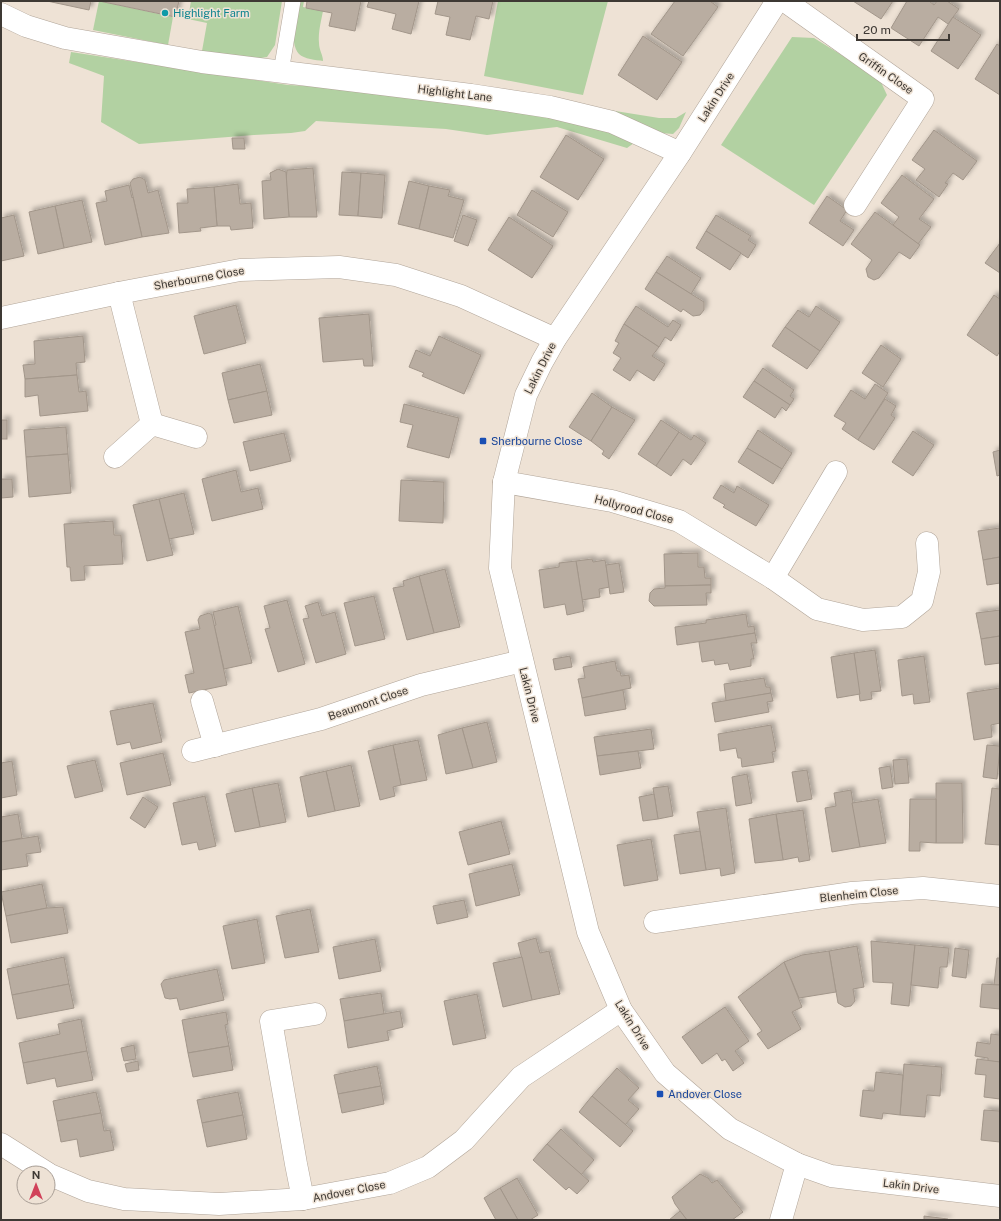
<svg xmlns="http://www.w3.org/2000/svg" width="1001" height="1221" viewBox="0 0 1001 1221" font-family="'Public Sans',sans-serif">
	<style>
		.green { fill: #b2d1a2 }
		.building { fill: #b9ada1; stroke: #a2968a; filter: url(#shadow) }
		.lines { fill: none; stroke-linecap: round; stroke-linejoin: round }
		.lane-casing { stroke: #b1a599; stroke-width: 16 }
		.street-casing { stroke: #b1a599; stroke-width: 23 }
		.lane { stroke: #fff; stroke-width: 15 }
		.street { stroke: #fff; stroke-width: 22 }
		.culture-dot { fill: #0f9aa8; stroke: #eee2d5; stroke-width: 1.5 }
		.transit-dot { fill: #1a4fb4; stroke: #eee2d5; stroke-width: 1.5 }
		.labels { text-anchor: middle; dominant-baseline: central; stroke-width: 3; stroke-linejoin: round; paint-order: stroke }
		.culture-label { font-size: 11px; fill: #0d838f; stroke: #eee2d5; text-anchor: start }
		.street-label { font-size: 11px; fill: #3e3934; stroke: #eee2d5 }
		.transit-label { font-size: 11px; fill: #164399; stroke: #eee2d5; text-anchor: start }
	</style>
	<defs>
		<filter id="shadow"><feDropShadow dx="3.5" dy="-3.5" stdDeviation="2" flood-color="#0004"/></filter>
	</defs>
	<rect width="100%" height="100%" fill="#eee2d5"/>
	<g class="green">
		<polygon points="99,1 173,17 168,45 93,30"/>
		<polygon points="191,1 282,1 275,45 267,57 255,59 202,51 207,23 188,19"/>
		<path d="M300,1H304L303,7L323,11C321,22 318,32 319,43C319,50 323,55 323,61C316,60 304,59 299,54C288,41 297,16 300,1Z"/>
		<polygon points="498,1 608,1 583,95 484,76"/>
		<polygon points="792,37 814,38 879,78 887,95 814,205 721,145"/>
		<polygon points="71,52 288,85 384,90 573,118 634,143 627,148 557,127 487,135 446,129 316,121 305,131 291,133 254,135 139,144 101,122 104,76 69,63"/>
		<polygon points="609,110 659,118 676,118 686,112 679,128 673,134 661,133 615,114"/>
	</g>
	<g class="building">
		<polygon points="47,1 91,1 89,10"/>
		<polygon points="99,1 179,1 175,17"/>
		<polygon points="307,1 361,1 355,31 329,26 332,13 306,8"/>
		<polygon points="369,1 419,1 411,34 392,29 396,14 367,7"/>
		<polygon points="438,1 493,1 489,19 476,16 470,40 446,35 450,17 435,14"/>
		<polygon points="675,1 710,1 718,7 683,56 651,34"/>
		<polygon points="853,1 893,1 881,19"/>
		<polygon points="907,1 929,1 934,5 937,1 947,1 959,9 948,24 938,17 919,46 891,28"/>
		<polygon points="953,17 981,35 958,69 931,51"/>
		<polygon points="643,36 682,62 657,100 618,75"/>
		<polygon points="997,44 1000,46 1000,95 975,79"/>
		<polygon points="934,130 977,161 963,180 953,173 945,183 948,184 939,197 916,180 925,169 912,160"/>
		<polygon points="566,135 604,159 578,200 540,177"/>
		<polygon points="232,138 244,138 245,149 233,149"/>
		<polygon points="313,168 317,217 289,217 286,180 287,170"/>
		<polygon points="278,169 286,172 289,217 264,219 262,181 271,180 270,173"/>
		<polygon points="342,172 361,173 358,216 339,215"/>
		<polygon points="361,173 385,175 382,218 358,216"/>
		<polygon points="902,175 934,199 919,219 931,227 918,244 893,225 899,217 881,203"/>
		<polygon points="140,177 145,180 148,193 158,190 169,233 142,237 130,183 133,179"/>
		<polygon points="409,181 429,186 419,229 398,224"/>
		<polygon points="238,184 240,204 251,203 253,228 231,230 230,226 217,226 214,187"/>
		<polygon points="129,185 132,198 133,197 142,237 105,245 96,203 107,201 105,191"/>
		<polygon points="429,186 450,190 448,196 464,200 453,238 419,229"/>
		<polygon points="214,187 217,226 200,228 201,231 179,233 177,203 188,203 187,189"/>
		<polygon points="532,190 568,212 553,237 517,215"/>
		<polygon points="827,196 847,210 840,221 854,230 843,246 809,223"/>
		<polygon points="82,200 92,242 64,248 55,206"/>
		<polygon points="55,206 64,248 38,254 29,212"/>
		<polygon points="875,212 920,245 910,259 899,252 879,278 874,280 868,277 866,269 872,260 851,244"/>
		<polygon points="14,215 24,256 1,261 1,218"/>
		<polygon points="463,215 477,220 468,246 454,241"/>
		<polygon points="716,215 751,236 748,240 756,245 748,258 706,231"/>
		<polygon points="509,217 553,246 532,278 488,250"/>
		<polygon points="706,231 741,253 730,270 696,248"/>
		<polygon points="1000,243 1000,273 985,263"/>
		<polygon points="667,256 701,278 691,294 656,272"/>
		<polygon points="656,272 704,302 704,310 700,315 693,316 683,309 681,312 645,289"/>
		<polygon points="994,295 1000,299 1000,351 997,356 967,335"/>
		<polygon points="236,305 246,343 204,354 194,316"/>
		<polygon points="636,306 668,327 673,320 681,325 671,341 665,337 659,347 624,324"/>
		<polygon points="816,306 840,322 820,351 785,327 798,310 809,317"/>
		<polygon points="369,314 373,366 364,366 363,359 323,362 319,318"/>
		<polygon points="624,324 659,347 652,356 665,364 654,381 637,370 630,381 613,370 621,358 613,353 619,343 615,341"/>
		<polygon points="785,327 820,351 807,369 772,346"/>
		<polygon points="83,336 85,362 76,363 77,375 25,379 23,365 35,364 34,341"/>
		<polygon points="439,336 481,355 464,394 422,376 424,373 409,367 416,350 430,356"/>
		<polygon points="881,345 901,359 883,387 862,373"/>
		<polygon points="260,364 267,391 228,400 222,373"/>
		<polygon points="763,368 794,390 790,396 794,399 790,405 754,381"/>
		<polygon points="77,375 79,392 86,391 88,411 40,416 38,395 25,397 25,379"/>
		<polygon points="754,381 790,405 786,411 782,407 775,418 743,397"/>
		<polygon points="875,384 888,393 858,440 842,429 846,423 834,416 851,390 865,399"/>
		<polygon points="267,391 272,415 234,423 228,400"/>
		<polygon points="592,393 612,407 591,441 569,427"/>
		<polygon points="885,399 896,406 891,415 895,418 874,450 858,440"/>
		<polygon points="404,404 459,418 449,458 407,447 413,425 400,422"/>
		<polygon points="612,407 635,420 609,459 602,454 604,451 591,441"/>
		<rect x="1" y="420" width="6" height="19"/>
		<polygon points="661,420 679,432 656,466 638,454"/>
		<polygon points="66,427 68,454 26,457 24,430"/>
		<polygon points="758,430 792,453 782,469 747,448"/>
		<polygon points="913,431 934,445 913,476 892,462"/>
		<polygon points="679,432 691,440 694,435 706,443 691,465 683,459 671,476 656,466"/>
		<polygon points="284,433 291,461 250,471 243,442"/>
		<polygon points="747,448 782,469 773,484 738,462"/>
		<polygon points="1000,450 1000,475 997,476 993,452"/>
		<polygon points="68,454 71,493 29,497 26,457"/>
		<polygon points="236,470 241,492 258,488 263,509 212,521 202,479"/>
		<polygon points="1,479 12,479 13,497 1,498"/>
		<polygon points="401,480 444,482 443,523 399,521"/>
		<polygon points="721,485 734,493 737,486 769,505 756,526 723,507 725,505 713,498"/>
		<polygon points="184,493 194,534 169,539 159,499"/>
		<polygon points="159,499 173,555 147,561 133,505"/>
		<polygon points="113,521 114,535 121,535 123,564 84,566 85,580 71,581 70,567 67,567 64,524"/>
		<polygon points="1000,528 1000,557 983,560 978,531"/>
		<polygon points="698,553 698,567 704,567 705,578 711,578 711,585 665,586 664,554"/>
		<polygon points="1000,557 1000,583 987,585 983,560"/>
		<polygon points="592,559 593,562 605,560 610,587 599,589 600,597 582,600 576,561"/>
		<polygon points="576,561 584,611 567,615 565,604 544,608 539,570 559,567 559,563"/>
		<polygon points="619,563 624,592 610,594 606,565"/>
		<polygon points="445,569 460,627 434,633 419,576"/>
		<polygon points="419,576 434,633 407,640 393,588 404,586 403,581"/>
		<polygon points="711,585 711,593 706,593 707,605 654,606 649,601 650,593 654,589 665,588 665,586"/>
		<polygon points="374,596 385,639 355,646 344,603"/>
		<polygon points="287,600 305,664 278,672 265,629 270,628 264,606"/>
		<polygon points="318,602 322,616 335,612 346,654 316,663 303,619 309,618 305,606"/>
		<polygon points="238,606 252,663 224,669 214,626 216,625 213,612"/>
		<polygon points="1000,610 1000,636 981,639 976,613"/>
		<polygon points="209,613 212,615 227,685 189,693 185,675 194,673 185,632 200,629 198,620 200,616"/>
		<polygon points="746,614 748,627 754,626 755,633 677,645 675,627 706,623 706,620"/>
		<polygon points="755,633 757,643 751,643 754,659 751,659 751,666 730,670 728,663 715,665 714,660 702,662 699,642"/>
		<polygon points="1000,636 1000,663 985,665 981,639"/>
		<polygon points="875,650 881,691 871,692 872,699 860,701 854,653"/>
		<polygon points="854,653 860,694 837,698 831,657"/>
		<polygon points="570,656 572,667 555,670 553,659"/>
		<polygon points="924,656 930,702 914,704 913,694 902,696 898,660"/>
		<polygon points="615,661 617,671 620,671 621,676 629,675 631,688 582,698 578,679 585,678 583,667"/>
		<polygon points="764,678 766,687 770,687 771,693 726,701 724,684"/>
		<polygon points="1000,688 1000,723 991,725 992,737 974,740 967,693"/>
		<polygon points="623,690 626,709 585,716 582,698"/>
		<polygon points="771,693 773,701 767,702 769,712 715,722 712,703"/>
		<polygon points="153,703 162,742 132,749 130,742 117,745 110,711"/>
		<polygon points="487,722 497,762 473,768 462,728"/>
		<polygon points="771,725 776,751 772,752 774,762 742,767 741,758 738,758 736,748 720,751 718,734"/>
		<polygon points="462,728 473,768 446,774 438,735"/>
		<polygon points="651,729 654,749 597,756 594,737"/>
		<polygon points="418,740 427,780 401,785 393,745"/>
		<polygon points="393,745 401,785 393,787 395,796 380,800 368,751"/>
		<polygon points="987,745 1000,746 997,779 983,777"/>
		<polygon points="638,751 641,768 600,775 597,756"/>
		<polygon points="163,753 171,785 127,795 120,763"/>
		<polygon points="907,759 909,783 895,784 893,760"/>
		<polygon points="95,760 103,791 75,798 67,766"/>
		<polygon points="12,761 17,795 1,798 1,763"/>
		<polygon points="351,765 360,806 335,811 326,771"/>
		<polygon points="890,766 893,787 882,789 879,768"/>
		<polygon points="807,770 812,799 797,802 792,772"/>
		<polygon points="326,771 335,811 308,817 300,777"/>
		<polygon points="747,774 752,803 736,806 732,777"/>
		<polygon points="278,783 286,822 260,827 252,788"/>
		<polygon points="936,783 962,783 963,843 936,843"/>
		<polygon points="668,786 673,816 658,819 653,788"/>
		<polygon points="252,788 260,827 235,832 226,794"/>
		<polygon points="992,788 1000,789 1000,845 985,844"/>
		<polygon points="851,790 860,847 832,852 825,808 836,806 834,793"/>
		<polygon points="654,794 658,819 643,821 639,797"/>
		<polygon points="205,796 216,846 199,850 197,842 182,845 173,803"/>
		<polygon points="143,797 158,807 145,828 130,818"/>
		<polygon points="878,799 886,843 860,847 852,803"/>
		<polygon points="910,799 936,799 936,843 920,842 920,851 909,851"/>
		<polygon points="726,808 735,873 721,876 720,868 706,870 697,812"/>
		<polygon points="803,810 810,860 799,862 798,857 783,860 776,814"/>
		<polygon points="18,814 22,838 1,842 1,817"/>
		<polygon points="776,814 783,860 755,863 749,819"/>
		<polygon points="501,821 510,854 468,865 459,832"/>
		<polygon points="700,831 706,870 680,874 674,835"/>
		<polygon points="38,836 41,852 26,854 28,866 1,870 1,842"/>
		<polygon points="651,839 658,880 624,886 617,845"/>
		<polygon points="512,864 520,895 476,906 469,874"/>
		<polygon points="42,884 47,908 6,916 1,892"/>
		<polygon points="464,900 468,917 437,924 433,906"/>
		<polygon points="63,907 68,933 11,943 6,916 47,908"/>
		<polygon points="310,909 319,952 285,958 276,916"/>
		<polygon points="257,919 265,963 232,969 223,926"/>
		<polygon points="536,938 540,953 549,951 560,994 532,1000 518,943"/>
		<polygon points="375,939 381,971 339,979 333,947"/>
		<polygon points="871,941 915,945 909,1006 891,1004 893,983 873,982"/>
		<polygon points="915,945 949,948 947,967 940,967 938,988 911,985"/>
		<polygon points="857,946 864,987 853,989 855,1001 851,1006 845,1007 838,1003 829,951"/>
		<polygon points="955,948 969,950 966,978 952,976"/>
		<polygon points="829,951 836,992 799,998 784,962 802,955"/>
		<polygon points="64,957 69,984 12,995 7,969"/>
		<polygon points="522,957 532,1000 503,1007 493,963"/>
		<polygon points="997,958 1000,958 1000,985 994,985"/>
		<polygon points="784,962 802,1007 792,1012 801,1029 768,1049 757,1034 762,1031 738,997"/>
		<polygon points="217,969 224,1000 180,1010 177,998 170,999 165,998 161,984 164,980"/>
		<polygon points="69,984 74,1008 17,1019 12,995"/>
		<polygon points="982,984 1000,985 1000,1009 980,1007"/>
		<polygon points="381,993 384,1014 344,1021 340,999"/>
		<polygon points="477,994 486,1038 453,1045 444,1001"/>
		<polygon points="725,1007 749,1041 735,1051 744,1063 733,1071 725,1059 722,1061 717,1053 702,1064 682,1037"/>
		<polygon points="400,1011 403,1027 387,1031 389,1040 348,1048 344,1021"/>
		<polygon points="226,1012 228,1024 225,1025 229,1046 188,1053 182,1020"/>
		<polygon points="81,1019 87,1051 23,1063 19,1043 60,1034 58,1024"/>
		<polygon points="991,1034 1000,1035 1000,1062 988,1061 988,1058 975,1056 977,1042 990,1044"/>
		<polygon points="134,1045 136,1059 124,1061 121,1048"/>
		<polygon points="229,1046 233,1070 193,1077 188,1053"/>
		<polygon points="87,1051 93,1080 57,1087 55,1078 27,1084 23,1063"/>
		<polygon points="977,1059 1000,1062 1000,1099 984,1097 986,1075 975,1074"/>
		<polygon points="138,1061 139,1070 127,1072 125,1064"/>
		<polygon points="904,1064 942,1067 940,1096 927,1095 925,1117 900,1115"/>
		<polygon points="377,1066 381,1086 338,1094 334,1075"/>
		<polygon points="617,1068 639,1088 628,1100 639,1109 625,1125 592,1096"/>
		<polygon points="876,1072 903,1075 900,1115 883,1113 882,1119 860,1116 863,1090 874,1091"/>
		<polygon points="381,1086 384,1104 342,1113 338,1094"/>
		<polygon points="96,1092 101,1113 57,1121 53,1101"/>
		<polygon points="238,1092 243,1115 202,1123 197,1100"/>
		<polygon points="592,1096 633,1131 620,1147 579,1112"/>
		<polygon points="984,1110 1000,1111 1000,1142 981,1140"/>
		<polygon points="101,1113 104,1131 110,1130 114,1150 80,1157 77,1139 61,1142 57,1121"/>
		<polygon points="243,1115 247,1139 207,1147 202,1123"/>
		<polygon points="561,1129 594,1160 581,1175 547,1144"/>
		<polygon points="547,1144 589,1181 577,1194 569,1187 566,1190 533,1160"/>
		<polygon points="700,1174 708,1178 712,1183 717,1180 743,1212 732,1220 687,1220 675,1204 672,1197"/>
		<polygon points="517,1178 538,1215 530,1220 518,1220 500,1188"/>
		<polygon points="500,1188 518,1220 496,1220 484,1198"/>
		<polygon points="680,1211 687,1220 669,1220"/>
		<polygon points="924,1216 948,1219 948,1220 924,1220"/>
	</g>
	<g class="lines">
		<defs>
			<polyline id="lane" points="281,72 293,1"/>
			<g id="street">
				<polyline points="777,1 680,153 555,339 542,362 526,395 504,482 500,568 588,932 621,1010 665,1073 730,1129 797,1164 831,1176 1000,1196"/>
				<polyline points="785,1 923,99 855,205"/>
				<polyline points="1,14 26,26 65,38 202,62 471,95 550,107 612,122 680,153"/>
				<polyline points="1,318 119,293 240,270 339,267 396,275 461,296 555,339"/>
				<polyline points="152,424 196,437"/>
				<polyline points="115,457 152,424 119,293"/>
				<polyline points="504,482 612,501 679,521 773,578 817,609 863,620 902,617 922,601 929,572 927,543"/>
				<polyline points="773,578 836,472"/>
				<polyline points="202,701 215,746"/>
				<polyline points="193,751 321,719 421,685 522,661"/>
				<polyline points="655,922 852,893 923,888 1000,896"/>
				<polyline points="1,1144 47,1173"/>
				<polyline points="48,1174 88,1191 124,1199 219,1204 303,1199 390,1183 428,1167 464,1140 521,1077 621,1010"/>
				<polyline points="303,1199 296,1164 271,1021 315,1014"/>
				<polyline points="781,1220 797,1164"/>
			</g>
		</defs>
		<use href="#lane" class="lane-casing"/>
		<use href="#street" class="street-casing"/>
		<use href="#lane" class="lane"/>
		<use href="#street" class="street"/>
	</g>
	<circle class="culture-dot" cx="165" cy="13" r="4"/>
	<g class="transit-dot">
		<rect x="479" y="437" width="8" height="8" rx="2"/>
		<rect x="656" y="1090" width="8" height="8" rx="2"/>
	</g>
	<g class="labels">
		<g class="culture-label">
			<text x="173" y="13">Highlight Farm</text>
		</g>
		<g class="street-label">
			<text transform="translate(886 73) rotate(35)">Griffin Close</text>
			<text transform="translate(455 93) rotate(7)">Highlight Lane</text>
			<text transform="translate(716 97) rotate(-57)">Lakin Drive</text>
			<text transform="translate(199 278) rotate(-10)">Sherbourne Close</text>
			<text transform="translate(540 368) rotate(-63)">Lakin Drive</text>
			<text transform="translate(634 509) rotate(15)">Hollyrood Close</text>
			<text transform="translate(530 695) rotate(76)">Lakin Drive</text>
			<text transform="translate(368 703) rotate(-19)">Beaumont Close</text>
			<text transform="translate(859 894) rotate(-6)">Blenheim Close</text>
			<text transform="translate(633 1025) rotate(58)">Lakin Drive</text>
			<text transform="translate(911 1186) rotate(7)">Lakin Drive</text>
			<text transform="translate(349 1191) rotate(-11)">Andover Close</text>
		</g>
		<g class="transit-label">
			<text x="491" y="441">Sherbourne Close</text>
			<text x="668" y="1094">Andover Close</text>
		</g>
	</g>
	<rect width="1001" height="1221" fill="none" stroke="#3e3934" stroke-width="4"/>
	<g transform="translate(36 1185)"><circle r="19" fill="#eee2d5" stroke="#a89e95"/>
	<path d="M0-3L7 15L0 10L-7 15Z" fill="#d14159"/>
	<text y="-6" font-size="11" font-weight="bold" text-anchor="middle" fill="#3e3934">N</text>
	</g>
	<path d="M857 34v6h92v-6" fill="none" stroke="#3e3934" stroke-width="2"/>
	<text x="863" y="34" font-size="12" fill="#3e3934" stroke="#eee2d5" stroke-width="3" paint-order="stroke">20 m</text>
</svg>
